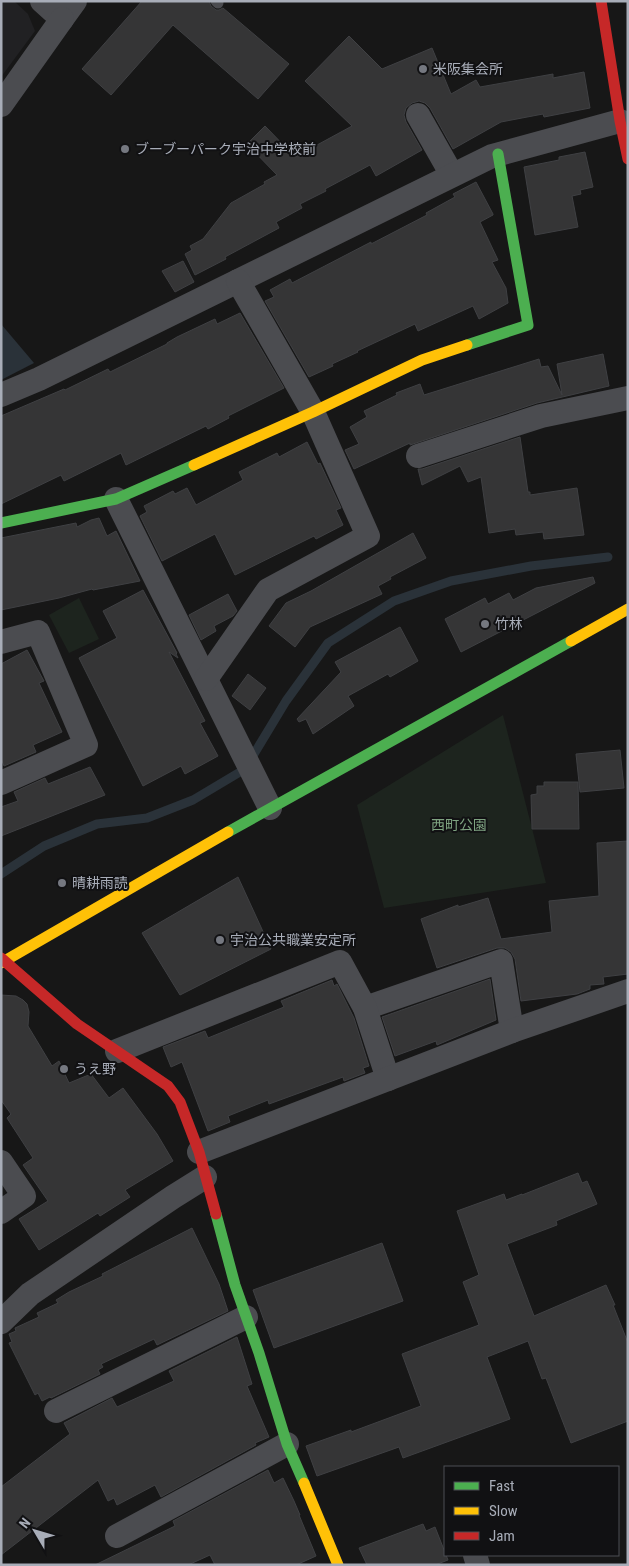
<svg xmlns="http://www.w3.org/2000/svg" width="629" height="1566" viewBox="0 0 629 1566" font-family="'Roboto Condensed','Noto Sans JP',sans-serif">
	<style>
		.built { fill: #212123 }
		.green { fill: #1d241e }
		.water { fill: #2a3239 }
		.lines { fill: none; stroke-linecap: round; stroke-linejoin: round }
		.stream { stroke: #2a3239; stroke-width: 9 }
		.building { fill: #353536; stroke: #3f4043 }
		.lane { stroke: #4b4c50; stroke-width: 11 }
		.street { stroke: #4b4c50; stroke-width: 24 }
		.fast { stroke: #4caf50; stroke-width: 11 }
		.slow { stroke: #ffc107; stroke-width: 11 }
		.jam { stroke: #c62828; stroke-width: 11 }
		.poi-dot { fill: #757880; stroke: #111113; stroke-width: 2 }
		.labels { text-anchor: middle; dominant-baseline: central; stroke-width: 4; stroke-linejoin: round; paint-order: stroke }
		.poi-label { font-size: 14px; fill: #a8adb8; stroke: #111113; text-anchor: start }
		.park-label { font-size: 14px; fill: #7fa381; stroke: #111113 }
	</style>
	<rect width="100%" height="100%" fill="#171717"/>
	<polygon class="built" points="1,1 14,1 28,14 35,31 1,77"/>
	<g class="green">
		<polygon points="79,598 99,639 69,653 49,615"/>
		<polygon points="503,715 546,883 384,908 357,805"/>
	</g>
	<polygon class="water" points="1,324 34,363 1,380"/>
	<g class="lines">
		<polyline class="stream" points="1,874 44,846 97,824 147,818 193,800 245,769 286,701 328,643 394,601 451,581 531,566 608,557"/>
	</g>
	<g class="building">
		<polygon points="142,1 209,1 211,6 216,10 219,10 223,8 289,64 258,99 173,25 111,95 82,69"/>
		<polygon points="349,36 382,69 432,48 451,94 476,80 480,87 553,74 553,78 584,72 590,108 544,117 543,114 501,122 453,149 430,108 425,103 419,101 412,103 406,108 404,115 406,122 422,150 376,176 370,165 325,189 326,191 300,204 302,208 276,222 279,228 225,257 226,259 195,275 185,254 192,250 190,246 203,239 231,203 265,184 264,182 277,175 247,144 265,126 295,157 352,126 305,81"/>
		<polygon points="585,152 593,187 580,190 581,194 572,196 578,227 535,235 524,167 559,160 559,157"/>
		<polygon points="476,182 493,214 493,215 480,222 498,260 492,262 506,288 508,303 479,319 473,306 418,331 415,324 357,351 358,352 332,364 333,366 309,377 265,301 274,297 270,290 290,279 292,283 371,242 371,244 427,215 426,213 455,197 453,194"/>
		<polygon points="183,261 194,282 175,292 162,271"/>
		<polygon points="240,313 284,388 228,416 229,418 208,429 206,426 126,465 121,453 64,481 61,475 1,504 1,416 64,389 65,390 108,369 110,372 167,344 167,343 177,337 215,319 217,324"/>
		<polygon points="603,354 609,386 537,403 410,445 410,443 354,469 345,450 359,444 350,427 367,417 364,411 397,395 396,393 420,384 424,395 539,359 541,367 548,366 562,395 557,364"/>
		<polygon points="520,437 528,492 530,492 530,495 577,488 584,535 544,539 543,532 516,535 515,529 489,533 481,477 468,482 460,466 422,485 418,469 422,469"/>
		<polygon points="307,442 318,464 320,463 341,508 336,510 343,525 316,539 314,536 235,575 215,534 162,561 140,516 147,512 144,506 173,491 175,494 187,488 196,505 243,480 239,472 277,453 279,457"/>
		<polygon points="99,518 107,536 116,531 140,581 93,590 92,589 59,598 1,610 1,538 76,523 77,527 91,520"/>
		<polygon points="413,533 426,558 390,577 391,579 378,586 382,594 310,627 295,647 269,626 286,603 311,591"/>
		<polygon points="593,577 595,583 461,652 445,619 485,598 488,604 509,593 513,600 536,588"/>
		<polygon points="143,590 177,653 176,654 178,658 169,652 205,721 200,723 218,756 185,774 181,766 143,786 79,658 117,638 103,611"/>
		<polygon points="228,594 237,611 233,616 214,626 216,631 201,640 189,615"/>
		<polygon points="400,627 418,661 390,677 388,674 348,696 354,706 313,734 306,719 299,722 297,719 341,672 335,662"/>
		<polygon points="27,650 44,681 39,683 62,732 33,745 36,752 4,766 1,758 1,664"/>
		<polygon points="248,674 266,688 250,710 232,696"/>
		<polygon points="620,750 624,788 580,792 576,754"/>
		<polygon points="90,767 105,795 1,836 1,807 18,801 14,792 45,778 48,784"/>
		<polygon points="544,782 578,782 579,829 532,829 531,795 537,794 537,786 544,786"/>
		<polygon points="628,841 628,974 603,977 604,984 590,985 590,989 577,994 521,1001 515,959 511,952 505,948 497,948 437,968 421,919 458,905 458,907 488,898 501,939 552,932 549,901 599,896 597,843"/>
		<polygon points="238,877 271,949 180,995 142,933"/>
		<polygon points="490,979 496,1020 437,1045 436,1041 395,1056 382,1017"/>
		<polygon points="332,980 334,986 337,984 354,1018 369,1066 363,1068 365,1073 344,1081 343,1077 269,1104 268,1100 228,1116 230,1122 208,1131 182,1062 171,1067 163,1047 205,1031 208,1038 284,1007 281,1001"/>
		<polygon points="1,995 16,996 23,1000 27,1004 29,1012 28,1026 52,1066 59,1061 69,1083 91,1074 109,1098 123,1088 157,1134 173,1161 125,1190 130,1197 100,1216 98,1213 39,1250 19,1219 48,1201 23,1165 33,1158 7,1118 11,1114 1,1100"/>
		<polygon points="578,1173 582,1183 587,1181 597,1204 556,1221 557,1225 507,1244 534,1316 606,1285 615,1305 613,1305 628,1343 628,1421 571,1443 546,1378 542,1379 528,1341 487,1357 510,1419 403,1458 399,1447 317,1476 306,1446 351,1430 351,1432 421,1406 402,1354 479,1325 463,1282 479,1275 457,1211 504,1194 506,1200 522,1194 522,1195"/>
		<polygon points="192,1228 219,1284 228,1311 157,1345 154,1339 101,1364 103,1367 98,1370 100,1374 51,1398 50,1397 42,1401 38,1393 35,1395 9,1343 12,1342 9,1334 16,1331 15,1328 39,1317 37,1313 58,1303 56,1300 69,1292 103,1276 102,1274"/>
		<polygon points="382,1243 403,1301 274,1348 253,1290"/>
		<polygon points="237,1337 252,1384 247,1386 269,1437 255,1443 256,1445 161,1497 155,1485 117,1505 114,1498 108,1501 98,1480 1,1555 1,1487 70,1434 64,1423 112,1398 117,1407 174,1381 169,1371"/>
		<polygon points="268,1470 274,1483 283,1478 294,1501 300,1515 299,1515 316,1556 296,1565 215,1565 210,1555 188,1565 95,1565 175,1526 173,1521"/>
		<polygon points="423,1524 426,1531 435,1527 448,1560 435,1565 367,1565 359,1548"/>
	</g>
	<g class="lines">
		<polyline class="lane" points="216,1 218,3"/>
		<g class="street">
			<polyline points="42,1 62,19 75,1"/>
			<polyline points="1,105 62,19"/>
			<polyline points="418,115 452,175"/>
			<polyline points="1,395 39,379 492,156 620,121"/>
			<polyline points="418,456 541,416 628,398"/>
			<polyline points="116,499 270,808"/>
			<polyline points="1,642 38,632 86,745 1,783"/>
			<polyline points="206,679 268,590 368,536 313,412 238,281"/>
			<polyline points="365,1008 501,961 512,1031"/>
			<polyline points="117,1051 340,962 365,1008 388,1079"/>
			<polyline points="199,1152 512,1031 628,991"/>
			<polyline points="1,1162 24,1196 1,1212"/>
			<polyline points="1,1322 30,1294 173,1197 205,1177"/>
			<polyline points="56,1411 246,1317"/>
			<polyline points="117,1536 287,1444"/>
			<polyline points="475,1555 478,1565"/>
		</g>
		<g class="fast">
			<polyline points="467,345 528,325 498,154"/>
			<polyline points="1,523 116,499 194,465"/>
			<polyline points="228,832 571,641"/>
			<polyline points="216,1214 235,1285 259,1353 287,1444 304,1483"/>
		</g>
		<g class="slow">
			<polyline points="194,465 313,412 422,360 467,345"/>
			<polyline points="571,641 628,609"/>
			<polyline points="1,963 228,832"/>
			<polyline points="304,1483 338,1565"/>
		</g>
		<g class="jam">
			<polyline points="601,1 620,121 628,159"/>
			<polyline points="1,958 77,1024 168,1086 180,1102 199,1152 216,1214"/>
		</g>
	</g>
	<g class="poi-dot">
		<circle cx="423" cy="69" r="5"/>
		<circle cx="125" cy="149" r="5"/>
		<circle cx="485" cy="624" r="5"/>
		<circle cx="62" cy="883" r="5"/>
		<circle cx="220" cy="940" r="5"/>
		<circle cx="64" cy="1069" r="5"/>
	</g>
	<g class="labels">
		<g class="poi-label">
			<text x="433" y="69">米阪集会所</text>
			<text x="135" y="149">ブーブーパーク宇治中学校前</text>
			<text x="495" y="624">竹林</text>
			<text x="72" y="883">晴耕雨読</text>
			<text x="230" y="940">宇治公共職業安定所</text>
			<text x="74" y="1069">うえ野</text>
		</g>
		<g class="park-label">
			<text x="459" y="825">西町公園</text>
		</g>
	</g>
	<rect width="629" height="1566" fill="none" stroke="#a8adb8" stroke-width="5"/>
	<rect x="444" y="1466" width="175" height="90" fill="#111113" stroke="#4d4f55"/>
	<rect x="454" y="1482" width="25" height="8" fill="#4caf50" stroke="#4d4f55"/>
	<text x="489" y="1491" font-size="15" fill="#a8adb8">Fast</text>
	<rect x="454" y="1507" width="25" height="8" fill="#ffc107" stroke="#4d4f55"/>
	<text x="489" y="1516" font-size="15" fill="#a8adb8">Slow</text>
	<rect x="454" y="1532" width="25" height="8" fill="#c62828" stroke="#4d4f55"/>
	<text x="489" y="1541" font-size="15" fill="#a8adb8">Jam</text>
	<g transform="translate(35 1531) rotate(308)" stroke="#111113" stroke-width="4" paint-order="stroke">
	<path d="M0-4L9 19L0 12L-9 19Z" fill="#a8adb8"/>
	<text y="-8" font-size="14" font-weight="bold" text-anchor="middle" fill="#a8adb8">N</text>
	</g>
</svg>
